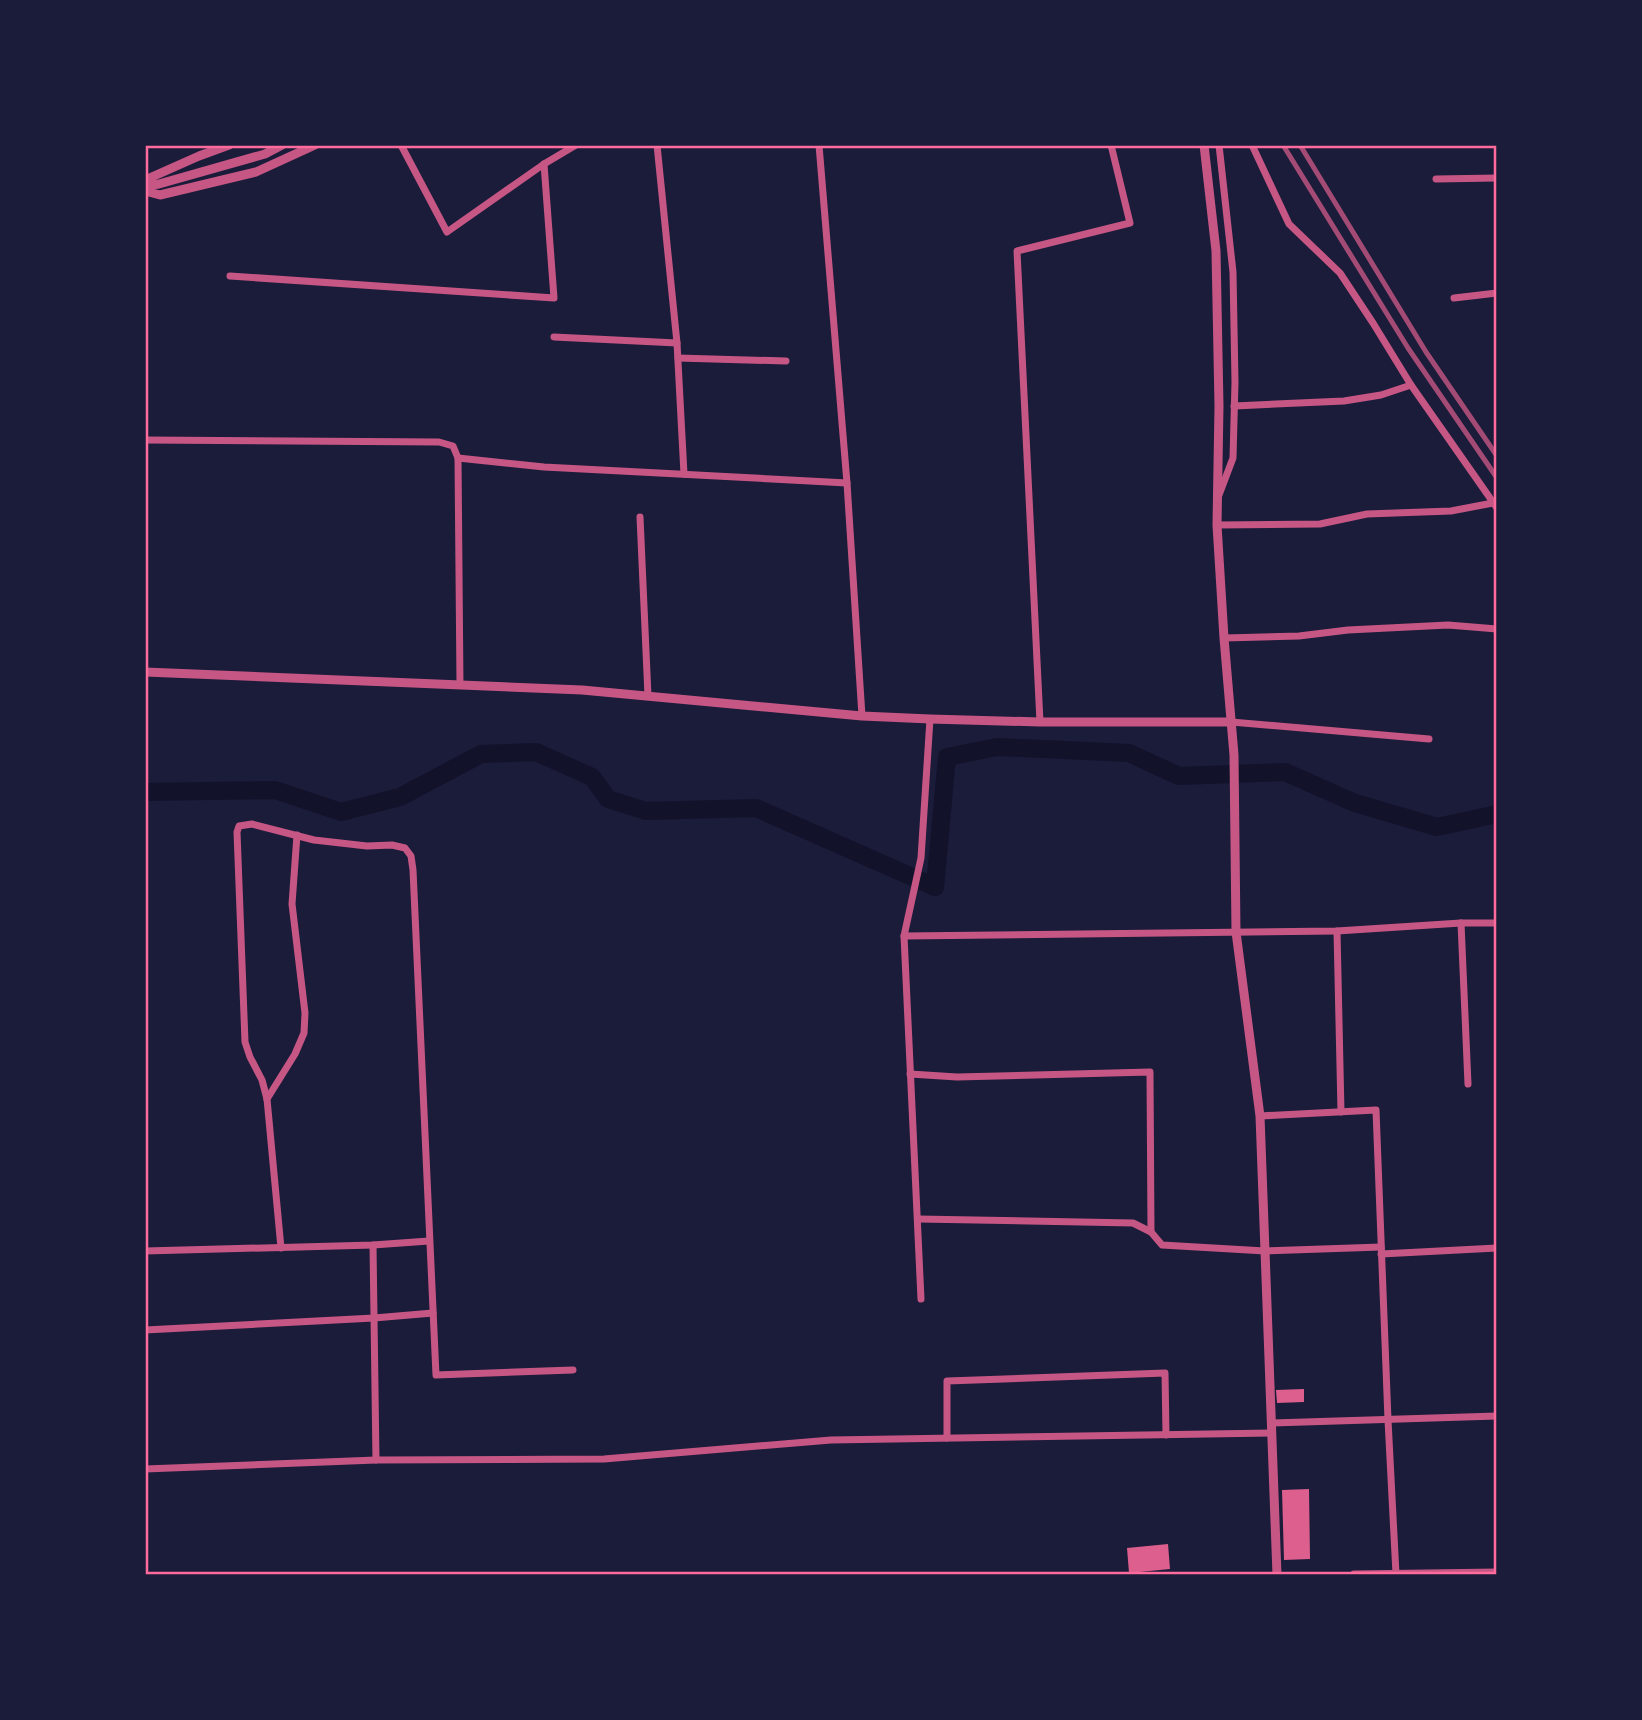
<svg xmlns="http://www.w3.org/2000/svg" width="1642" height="1720" viewBox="0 0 1642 1720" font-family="Signika,sans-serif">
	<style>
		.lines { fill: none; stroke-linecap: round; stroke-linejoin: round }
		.canal { stroke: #12122b; stroke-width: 18 }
		.building { fill: #dd5f8e }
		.minor { stroke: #c65784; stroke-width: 7 }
		.tertiary { stroke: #c65784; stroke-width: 9 }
		.rail { stroke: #a44b75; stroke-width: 5 }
		.neatline { fill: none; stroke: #ff6b9d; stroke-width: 2.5 }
	</style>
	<rect width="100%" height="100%" fill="#1b1b3a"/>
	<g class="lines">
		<polyline class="canal" points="145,792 275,790 341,812 400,797 481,754 536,752 592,777 608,799 646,811 756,808 935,887 947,757 997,747 1129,753 1179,776 1285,772 1355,803 1437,827 1497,814"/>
	</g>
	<g class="building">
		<polygon points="1304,1389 1304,1402 1277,1403 1276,1390"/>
		<polygon points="1309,1489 1310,1559 1284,1560 1282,1490"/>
		<polygon points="1168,1544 1170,1569 1129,1573 1127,1548"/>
	</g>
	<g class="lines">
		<g class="minor">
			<polyline points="401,145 447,232 544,164 576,145"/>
			<polyline points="657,145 677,343 684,474"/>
			<polyline points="819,145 847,483 862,716"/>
			<polyline points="1252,145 1289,224 1340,273 1373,323 1411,385 1497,508"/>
			<polyline points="1436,179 1497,178"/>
			<polyline points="230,276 554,298 544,164"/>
			<polyline points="1454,298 1497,293"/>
			<polyline points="554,337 677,343"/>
			<polyline points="678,358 786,361"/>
			<polyline points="1234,406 1344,401 1381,395 1411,385"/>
			<polyline points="145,440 439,442 453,446 458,458 460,685"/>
			<polyline points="458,458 544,467 847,483"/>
			<polyline points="1219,495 1233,458 1235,382 1233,272 1219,145"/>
			<polyline points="640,517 648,696"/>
			<polyline points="1217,525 1320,524 1367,514 1451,511 1493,503"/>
			<polyline points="1224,638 1299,636 1348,630 1448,625 1497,629"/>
			<polyline points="1040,722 1017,251 1130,223 1111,145"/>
			<polyline points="1231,722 1429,739"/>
			<polyline points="1461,923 1468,1084"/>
			<polyline points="1337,931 1341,1112"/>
			<polyline points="904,936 1337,931 1461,923 1497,923"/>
			<polyline points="910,1074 957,1077 1150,1072 1151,1232"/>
			<polyline points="267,1099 295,1054 304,1033 305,1013 292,904 297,835"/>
			<polyline points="1260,1116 1376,1110 1388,1420 1396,1574"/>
			<polyline points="918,1219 1133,1223 1151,1232 1162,1245 1265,1251 1381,1247"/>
			<polyline points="373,1245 376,1460"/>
			<polyline points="281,1248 267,1099 262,1080 250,1057 245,1042 237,832 239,826 252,824 314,840 367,846 392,845 405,848 411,856 413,870 436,1375 573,1370"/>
			<polyline points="145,1251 373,1245 429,1241"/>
			<polyline points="1381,1254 1497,1248"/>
			<polyline points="921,1299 904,936 921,858 930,719"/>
			<polyline points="145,1330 374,1318 433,1313"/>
			<polyline points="1272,1423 1497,1416"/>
			<polyline points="947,1438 947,1381 1165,1373 1166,1435"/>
			<polyline points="145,1469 376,1460 604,1459 831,1440 1272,1433"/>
		</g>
		<g class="tertiary">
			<polyline points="1204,145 1216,251 1219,406 1217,525 1224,638 1234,755 1236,932 1260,1116 1277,1575"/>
			<polyline points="145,180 199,156 229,145"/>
			<polyline points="145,186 159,184 265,154 282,145"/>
			<polyline points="145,191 160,195 256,172 315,145"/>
			<polyline points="145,672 582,690 862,716 930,719 1040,722 1231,722"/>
			<polyline points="1354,1575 1497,1573"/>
		</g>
		<g class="rail">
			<polyline points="1283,145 1408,348 1497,478"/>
			<polyline points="1300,145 1426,352 1497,456"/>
		</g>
	</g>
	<rect width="1642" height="1720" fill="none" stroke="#1b1b3a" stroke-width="294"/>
	<rect x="147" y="147" width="1348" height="1426" class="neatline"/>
</svg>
